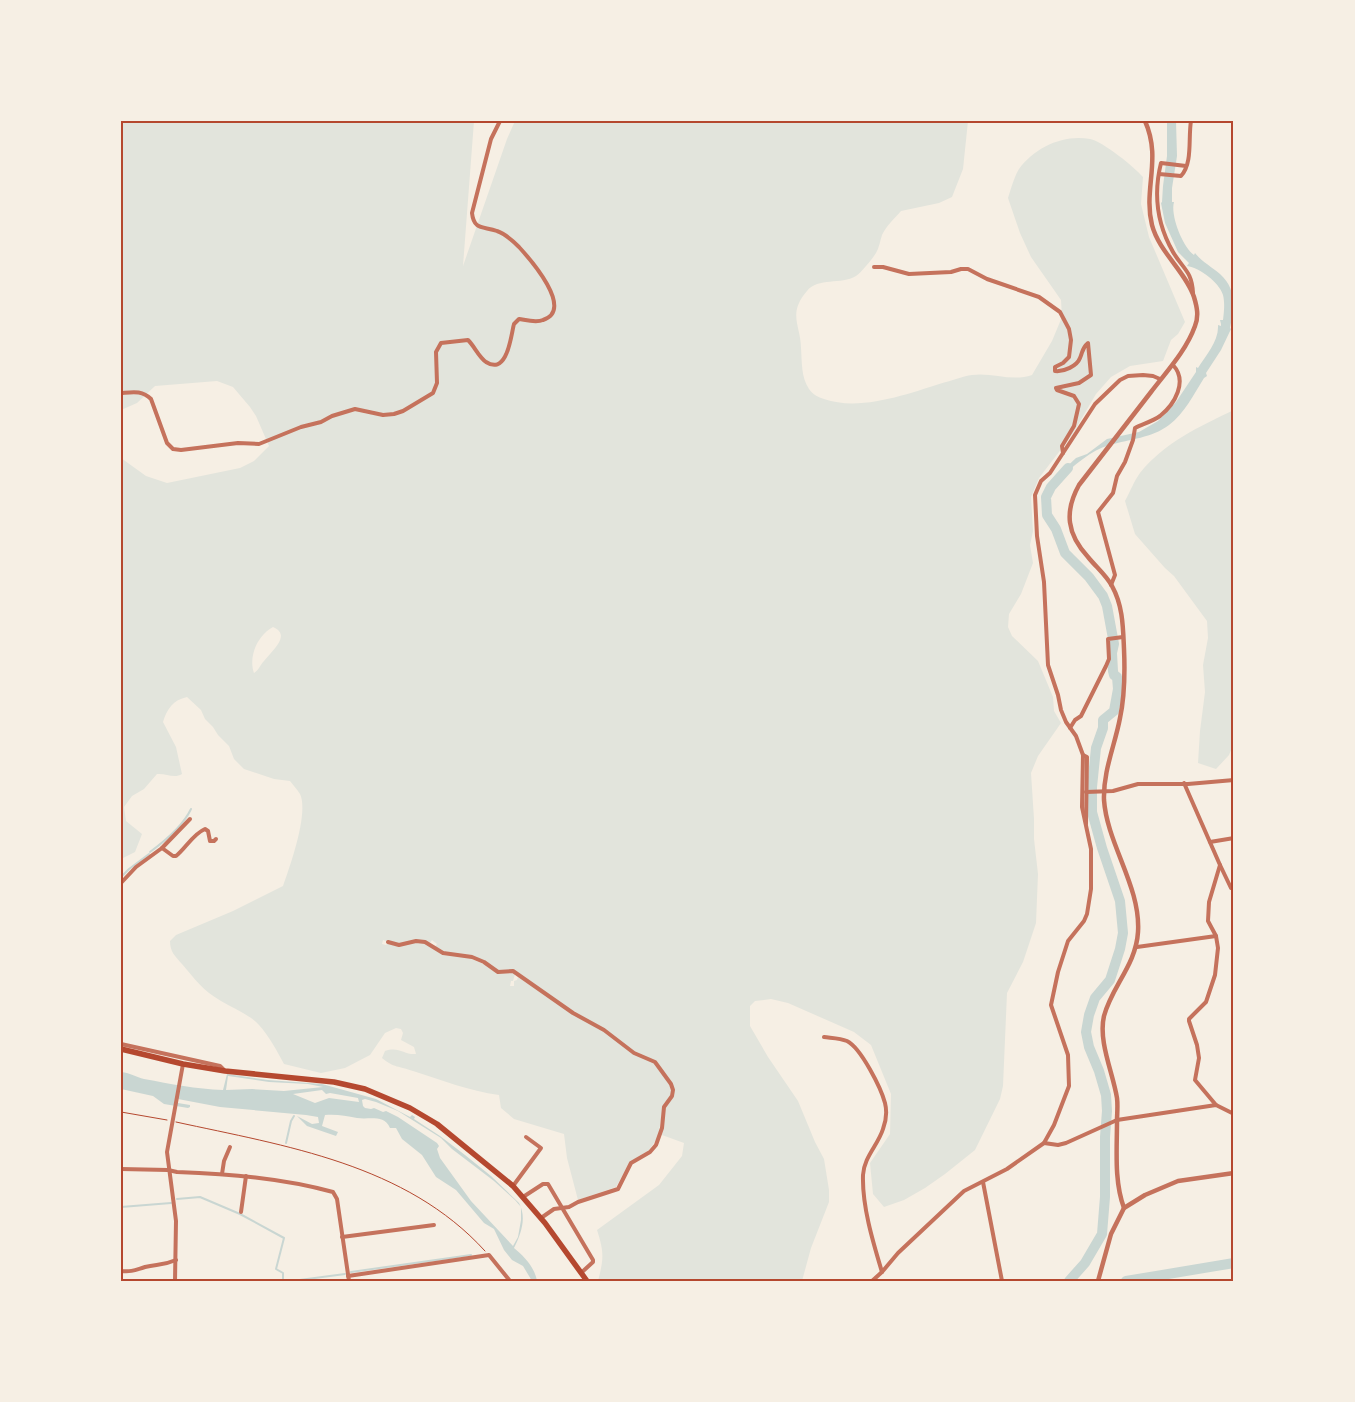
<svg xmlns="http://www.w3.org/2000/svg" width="1355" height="1402" viewBox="0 0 1355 1402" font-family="Rubik,sans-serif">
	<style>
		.green { fill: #e2e4dc; fill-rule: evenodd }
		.water { fill: #c9d6d2; fill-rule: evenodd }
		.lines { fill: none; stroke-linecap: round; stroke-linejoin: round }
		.stream { stroke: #c9d6d2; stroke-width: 2 }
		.river { stroke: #c9d6d2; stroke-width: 10 }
		.path { stroke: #b5482f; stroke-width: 1 }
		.minor { stroke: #c5725c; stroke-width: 4 }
		.tertiary { stroke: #c5725c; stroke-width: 4.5 }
		.primary { stroke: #b5482f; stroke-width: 5.5 }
		.neatline { fill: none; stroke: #b5482f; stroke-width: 2 }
	</style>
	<rect width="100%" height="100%" fill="#f6efe4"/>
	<g class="green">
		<path d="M121,121H474L463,266L507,139L515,121H968L963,169L952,197L939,203L901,211C895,218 886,226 882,235C880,241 879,248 876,253C873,258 861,273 856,276C841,285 818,277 807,291C787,314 801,326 801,348C802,362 801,377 809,389C813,395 818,397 824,399C861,412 910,393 946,382C954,380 963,376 972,375C992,372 1012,382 1032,375L1052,341L1062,317L1061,300L1031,257L1020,233L1008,198C1011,189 1014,177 1019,169C1035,147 1064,134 1090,139C1104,142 1134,167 1143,177L1141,204L1149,237L1185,322L1178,334L1171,340L1163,361L1130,366L1111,377L1096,394L1072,435L1039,478L1031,497L1033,531L1030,545L1033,563L1021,594L1009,614L1008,627L1012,636L1038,661L1053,697L1054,711L1061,723L1038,756L1031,773L1034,819V839L1038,874L1036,923L1023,962L1007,993L1003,1086L1000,1099L975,1150L945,1174L925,1188L904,1200L884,1207L873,1194L870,1163L890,1134L891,1094L871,1045L854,1032L788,1003L771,999L755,1001L750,1006V1026L768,1057L798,1101L815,1142L824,1159L829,1190V1202L811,1248L802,1281H598C604,1258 604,1252 597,1230L659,1185L682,1156L684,1143L662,1135L665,1109L674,1093L672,1084L657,1062L633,1051L606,1030L574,1012L513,970L498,971L484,962L471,956L443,952L435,947L437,944L432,940L430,943L414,940L399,945L383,940L382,944L386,945L388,943L395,946L414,942L427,944L443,954L467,957L488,966L497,973L511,972L515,974L513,981H511L510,986H514V981L517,980L518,977L573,1014L605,1032L633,1054L653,1062L665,1078L670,1086L672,1093L663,1108L658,1137L649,1150L630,1162L616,1187L578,1200L567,1158L564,1134L514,1119L501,1108L499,1095C469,1091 442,1080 413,1071C399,1066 394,1068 382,1058L385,1051C399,1046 404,1055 416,1054L414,1047L401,1040L403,1033L401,1029L396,1028L385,1033L370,1055L345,1068L321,1073L284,1064C277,1051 269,1036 259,1025C249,1014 234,1009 221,1001C202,990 195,979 182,964C175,956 170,952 170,941L176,935L233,911L283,886C290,866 309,813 300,794C297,789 293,785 290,781L274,779L244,769L234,759L229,746L218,735L213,727L205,719L201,710L187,697C173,700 167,709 163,722L176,747L182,774C174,779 166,773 157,774L144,789L132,796L124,807L126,821L142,834L135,852L121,859V458L146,476L167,483L240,468L254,461L269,446L256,416L250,407L233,387L217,381L155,386L137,403L121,410ZM273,627C292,635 272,651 264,661C260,665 259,670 254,673C248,656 258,635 273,627Z"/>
		<path d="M1234,410V743L1229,755L1216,769L1198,763L1200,731L1205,692L1203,665L1208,638L1207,621L1174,576L1165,568L1135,534L1125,501C1130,492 1134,481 1140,473C1164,443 1200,426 1234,410Z"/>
	</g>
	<g class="water">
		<path d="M1167,121H1176L1177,156L1172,188V202H1174C1170,215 1183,248 1194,255L1195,253C1202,262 1212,267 1220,274C1237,289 1234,308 1230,328L1231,329L1221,350L1206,373L1207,376L1204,378C1194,394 1184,414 1169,425C1152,438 1130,439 1110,445C1091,450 1073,466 1059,480L1056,477L1076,458L1087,454L1107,439L1139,432L1158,421L1176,402L1196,372V367L1198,368C1206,355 1219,341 1218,325L1221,326V324L1220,320H1223C1224,312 1225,303 1223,295C1219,282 1200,268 1187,266L1189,263L1178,252L1165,223L1161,203L1162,202L1163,186L1167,156Z"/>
		<path d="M121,1072C131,1073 136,1077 144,1079C171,1084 196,1089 223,1090L227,1074L268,1080L322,1084L376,1099L410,1117L412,1115L415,1117L414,1119L440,1136L465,1155L491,1176L519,1203C527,1218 521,1234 514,1248C524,1256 535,1268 537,1281H532L523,1266L512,1260L504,1250L494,1229L484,1223L456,1190L436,1177L422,1155L402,1139L396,1128H390C384,1114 369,1120 357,1118C346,1116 337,1114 325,1115L322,1126L338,1132L336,1136L307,1126L297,1116L312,1124L319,1123L318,1117L306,1115L220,1107L178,1099V1103L190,1105V1107L188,1108L164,1104L153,1096L121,1089ZM228,1076L269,1082L308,1084L323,1087L284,1091L252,1089L226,1090ZM322,1090L326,1094L330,1093L358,1098L359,1102L329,1098L315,1103L293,1094ZM365,1099L376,1102L398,1111L441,1138L452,1149L494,1181L515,1200L521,1207V1220L518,1237L513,1246L471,1201L440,1158L437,1149L439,1146L437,1143L398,1117L386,1111L383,1112L374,1108L371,1109L365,1108L363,1106L362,1100Z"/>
	</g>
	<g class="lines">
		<g class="stream">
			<path d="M150,852C165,841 183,826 191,809"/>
			<polyline points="121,877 129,869 149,854"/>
			<polyline points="286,1143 291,1121 294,1116"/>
			<polyline points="177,1199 200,1197 240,1214 284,1238 276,1269 283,1273 283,1281"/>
			<polyline points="121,1207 171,1203"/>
			<polyline points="351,1272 471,1255"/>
			<polyline points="292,1281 345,1274"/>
		</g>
		<g class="river">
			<polyline points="1068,468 1051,487 1046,497 1047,515 1056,529 1065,553 1089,577 1103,596 1107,606 1114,644 1112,653 1113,671 1114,675 1117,677 1118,689 1114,711 1103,720 1103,728 1096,748 1092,787 1092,812 1102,848 1120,901 1123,933 1120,949 1110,980 1095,998 1089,1015 1086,1032 1089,1047 1099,1071 1106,1095 1107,1111 1105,1137 1105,1197 1102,1234 1085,1263 1069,1281"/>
			<polyline points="1126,1281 1234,1263"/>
		</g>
		<g class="path">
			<polyline points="121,1112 167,1120"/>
			<path d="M176,1122C286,1146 406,1164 485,1251"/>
		</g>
		<g class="minor">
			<path d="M1186,166L1161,163C1153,195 1157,224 1173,252C1183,269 1192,271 1193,293"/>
			<path d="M1159,174L1181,176C1193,163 1188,138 1191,121"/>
			<path d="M874,267H883L909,274L951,272L961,269H968L987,279L1039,297L1060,312L1069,329L1071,340L1069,357L1063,363L1055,367V371C1064,372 1077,366 1080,358C1083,351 1082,348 1088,343L1091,375L1079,383L1056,388L1057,390L1074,396L1079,404L1074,426L1062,446L1063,453"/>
			<path d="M121,393C133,392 142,390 151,399L167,443L173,449L181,450L238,443L259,444L301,427L321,422L332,416L355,409L383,415L394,414L403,411L433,393L437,383L436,352L441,343L468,340C475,347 478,356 486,362C508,376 511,334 514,324L519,319C526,320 536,323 543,320C575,310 530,259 519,247C513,241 506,234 497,231C484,226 474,231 472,213L491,139L500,121"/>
			<path d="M1111,585L1115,575L1098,512L1113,493L1117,476L1125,462L1133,440L1135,428C1143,424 1153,421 1160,416C1175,404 1188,381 1173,365"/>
			<polyline points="1070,728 1075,720 1081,716 1106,666 1109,659 1108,639 1123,637"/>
			<polyline points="1083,755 1087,757 1086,824"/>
			<polyline points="1184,783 1220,865 1209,902 1208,921 1216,936 1218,948 1215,975 1206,1002 1189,1019 1189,1021 1197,1045 1199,1058 1195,1080 1216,1105"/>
			<polyline points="1086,792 1113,791 1138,784 1188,784 1234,780"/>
			<polyline points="1210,842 1234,838"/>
			<path d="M162,848L173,856H176C186,848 193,834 205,829L208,831L210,841H214L216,839"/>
			<polyline points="1220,865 1231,888"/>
			<polyline points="121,883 136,867 162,848 190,819"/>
			<polyline points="388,942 399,945 416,941 425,942 443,953 472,957 484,962 498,972 513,971 573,1013 604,1030 634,1053 655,1062 671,1084 673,1090 672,1096 664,1107 662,1128 656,1145 650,1152 631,1163 618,1189 578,1202 569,1207 554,1209 541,1218"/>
			<polyline points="1137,947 1216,936"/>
			<polyline points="121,964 121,976"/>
			<path d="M824,1037C831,1038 840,1038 847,1041C861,1048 881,1088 885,1103C887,1111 886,1121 883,1129C878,1145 864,1157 863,1175C862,1206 873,1242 882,1272"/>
			<polyline points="121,1044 220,1066 224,1070"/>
			<polyline points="1044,1143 1058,1145 1066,1143 1117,1120 1216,1105 1234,1114"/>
			<path d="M121,1169L168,1170L177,1172C229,1174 282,1178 333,1192L337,1199L349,1281"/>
			<polyline points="222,1174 224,1161 230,1147"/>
			<polyline points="983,1182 1002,1281"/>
			<polyline points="513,1186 541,1148 526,1137"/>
			<polyline points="523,1197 543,1184 548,1184 593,1260 593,1262 581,1273"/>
			<polyline points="241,1212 246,1176"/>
			<polyline points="342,1237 434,1225"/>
			<path d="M121,1271C132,1272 135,1270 145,1267C158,1264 162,1266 176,1260"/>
			<polyline points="348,1276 489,1255 510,1281"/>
			<polyline points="175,1281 176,1221 167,1152 183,1064"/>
			<polyline points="872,1281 882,1272 898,1253 964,1191 1007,1169 1044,1143 1054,1125 1069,1086 1068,1055 1051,1005 1058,972 1068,941 1084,921 1087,914 1091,889 1091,849 1082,807 1083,755 1076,736 1066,722 1061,710 1058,695 1048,665 1044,582 1037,536 1035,495 1041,481 1050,473 1095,404 1120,380 1128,376 1143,375 1153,376 1160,379"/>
		</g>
		<g class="tertiary">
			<path d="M1124,1208C1114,1181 1117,1150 1117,1121C1117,1114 1118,1106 1117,1098C1113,1073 1098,1041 1104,1016C1112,986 1136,965 1138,932C1141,887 1107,844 1104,800C1103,771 1115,745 1120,718C1125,695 1125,672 1124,649C1123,627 1123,606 1112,586C1106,575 1096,567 1088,557C1067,534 1064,512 1079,485C1103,454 1127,423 1151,392C1167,371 1186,351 1195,326C1199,316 1197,307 1194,297C1186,272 1159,252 1152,225C1143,189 1162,159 1145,121"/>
			<polyline points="1098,1281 1111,1234 1124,1208 1145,1195 1178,1181 1234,1173"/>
		</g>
		<polyline class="primary" points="121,1049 183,1064 225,1071 334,1082 365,1089 410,1108 437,1124 513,1186 545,1223 587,1281"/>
	</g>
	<rect width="1355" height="1402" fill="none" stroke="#f6efe4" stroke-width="245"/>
	<rect x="122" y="122" width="1110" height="1158" class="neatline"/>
</svg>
